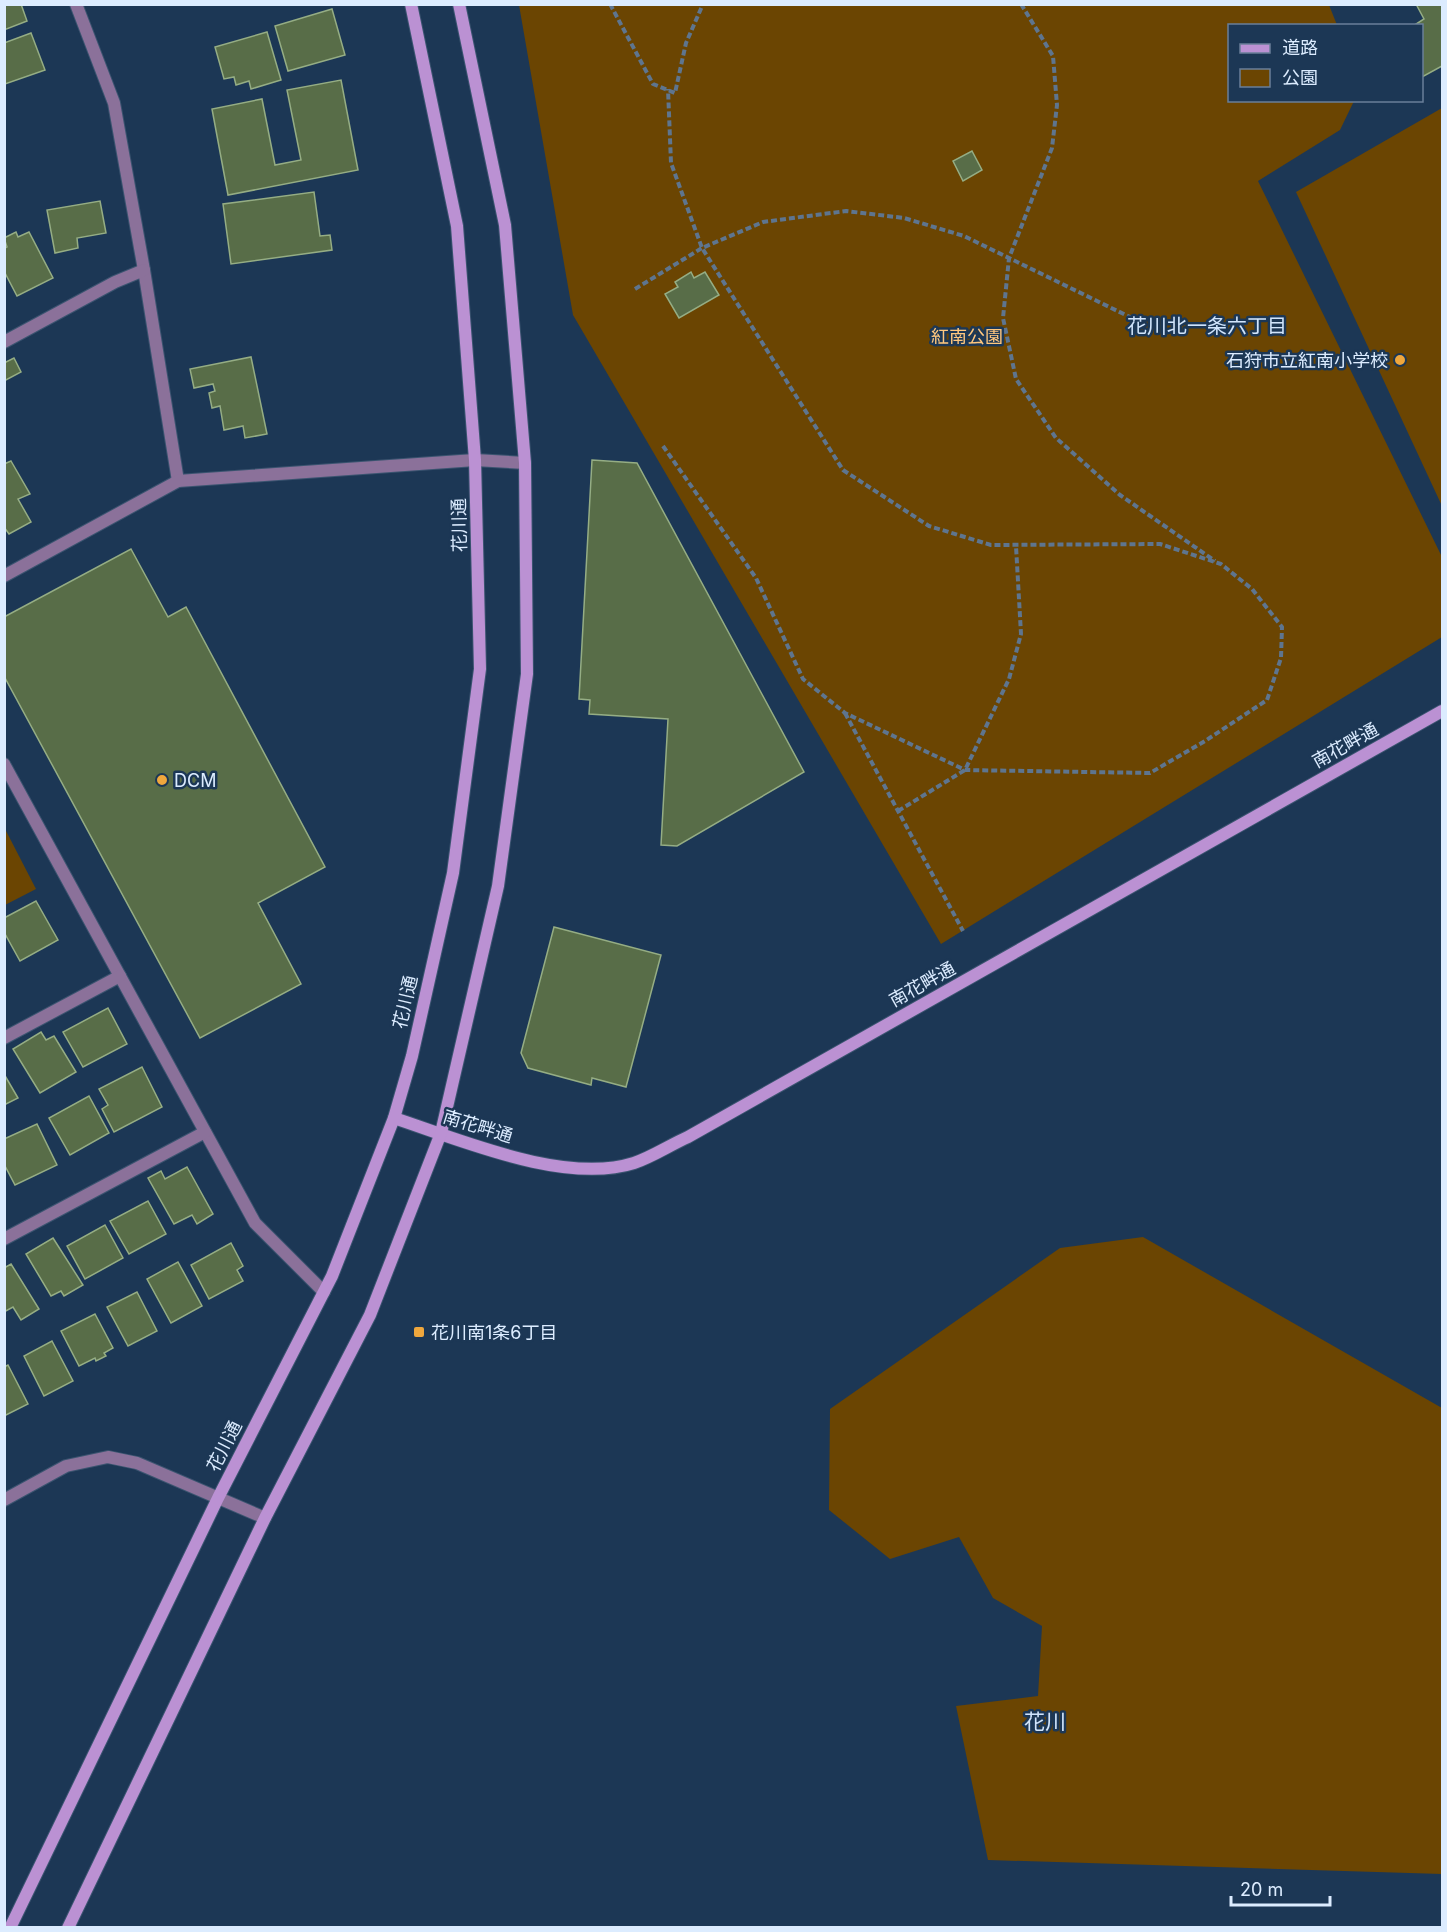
<svg xmlns="http://www.w3.org/2000/svg" width="1447" height="1932" viewBox="0 0 1447 1932" font-family="Inter,'Noto Sans JP',sans-serif">
	<style>
		.green { fill: #6b4502 }
		.building { fill: #586d48; stroke: #95ad84; stroke-width: 1.5 }
		.lines { fill: none; stroke-linecap: round; stroke-linejoin: round }
		.street-casing { stroke: #3b5470; stroke-width: 14 }
		.secondary-casing { stroke: #3b5470; stroke-width: 14 }
		.path { stroke: #5e758f; stroke-width: 4; stroke-dasharray: 6 3; stroke-linecap: butt }
		.street { stroke: #8b719a; stroke-width: 12 }
		.secondary { stroke: #bb91d3; stroke-width: 12 }
		.poi-dot { fill: #efa73d; stroke: #1c3755; stroke-width: 2 }
		.labels { text-anchor: middle; dominant-baseline: central; stroke-width: 5; stroke-linejoin: round; paint-order: stroke }
		.park-label { font-size: 18px; fill: #ffc77e; stroke: #1c3755 }
		.poi-label { font-size: 18px; fill: #dcecff; stroke: #1c3755; text-anchor: start }
		.street-label { font-size: 18px; fill: #dcecff; stroke: #1c3755 }
		.neighbourhood-label { font-size: 20px; fill: #d1e5fc; stroke: #1c3755 }
		.quarter-label { font-size: 21px; fill: #d1e5fc; stroke: #1c3755 }
	</style>
	<rect width="100%" height="100%" fill="#1c3755"/>
	<g class="green">
		<polygon points="519,5 1329,5 1337,25 1230,26 1230,100 1354,101 1340,130 1258,181 1442,557 1442,637 941,944 573,315"/>
		<polygon points="1442,108 1442,506 1296,192"/>
		<polygon points="4,827 36,889 5,905 4,905"/>
		<polygon points="1143,1237 1442,1408 1442,1874 988,1860 956,1706 1038,1696 1042,1626 993,1598 959,1537 890,1559 829,1510 830,1409 1060,1248"/>
	</g>
	<g class="building">
		<polygon points="4,4 21,4 27,21 4,30"/>
		<polygon points="1416,4 1442,4 1442,66 1422,77 1422,26 1413,26 1424,19"/>
		<polygon points="332,9 345,55 288,71 275,26"/>
		<polygon points="267,32 281,80 251,89 249,81 236,85 234,77 224,79 215,47"/>
		<polygon points="31,33 45,70 5,84 4,43"/>
		<polygon points="341,80 358,170 228,195 212,109 262,99 275,165 301,160 287,90"/>
		<polygon points="972,151 982,170 963,181 953,161"/>
		<polygon points="314,192 320,236 330,235 332,250 231,264 223,204"/>
		<polygon points="100,201 106,233 77,238 78,248 55,253 47,210"/>
		<polygon points="16,232 18,237 29,232 53,278 17,296 4,271 4,249 7,247 4,238"/>
		<polygon points="691,272 694,278 705,272 719,295 679,318 665,294 678,287 675,282"/>
		<polygon points="251,357 267,434 245,438 243,426 224,430 220,406 212,408 209,393 215,391 213,384 194,388 190,369"/>
		<polygon points="14,358 21,372 4,381 4,363"/>
		<polygon points="592,460 637,463 804,772 677,846 661,845 668,719 589,714 590,700 579,699"/>
		<polygon points="11,461 30,494 18,499 31,522 9,534 4,527 4,464"/>
		<polygon points="131,549 168,617 186,607 325,867 258,903 301,984 200,1038 4,676 4,617"/>
		<polygon points="36,901 58,940 20,961 4,932 4,918"/>
		<polygon points="554,927 661,955 626,1087 592,1078 591,1085 528,1068 521,1053"/>
		<polygon points="108,1008 127,1044 83,1067 63,1032"/>
		<polygon points="41,1032 46,1040 54,1036 76,1072 40,1093 13,1049"/>
		<polygon points="142,1067 162,1107 114,1132 102,1109 108,1105 99,1089"/>
		<polygon points="4,1074 18,1098 4,1105"/>
		<polygon points="89,1096 109,1133 70,1155 49,1118"/>
		<polygon points="37,1124 57,1165 15,1185 4,1164 4,1139"/>
		<polygon points="187,1167 213,1214 197,1224 192,1215 174,1224 148,1178 161,1171 165,1179"/>
		<polygon points="148,1201 166,1234 129,1254 110,1221"/>
		<polygon points="105,1225 123,1258 85,1279 67,1246"/>
		<polygon points="53,1238 83,1285 64,1296 61,1291 51,1296 26,1254"/>
		<polygon points="231,1243 243,1266 237,1270 243,1281 209,1299 191,1265"/>
		<polygon points="178,1262 202,1306 171,1323 147,1279"/>
		<polygon points="11,1264 39,1309 21,1320 13,1307 4,1312 4,1268"/>
		<polygon points="137,1292 157,1331 128,1346 107,1307"/>
		<polygon points="95,1314 113,1348 104,1353 106,1356 96,1361 95,1358 79,1366 61,1331"/>
		<polygon points="52,1341 73,1381 44,1396 24,1356"/>
		<polygon points="8,1365 28,1404 4,1416 4,1367"/>
	</g>
	<g class="lines">
		<defs>
			<g id="street">
				<polyline points="76,4 114,103 144,270 178,481"/>
				<polyline points="4,342 115,282 144,270"/>
				<polyline points="4,576 178,481 475,460 525,463"/>
				<polyline points="4,764 255,1223 324,1292"/>
				<polyline points="4,1038 120,976"/>
				<polyline points="4,1239 205,1132"/>
				<polyline points="4,1500 66,1466 108,1457 137,1463 265,1518"/>
			</g>
			<g id="secondary">
				<path d="M394,1118C461,1140 565,1185 634,1163C652,1157 670,1145 688,1137L1442,711"/>
				<polyline points="10,1928 218,1498 332,1276 394,1118 412,1056 453,873 480,669 475,460 457,226 411,4"/>
				<polyline points="68,1928 265,1518 370,1315 441,1133 498,886 527,674 525,463 505,225 459,4"/>
			</g>
		</defs>
		<use href="#street" class="street-casing"/>
		<use href="#secondary" class="secondary-casing"/>
		<g class="path">
			<polyline points="610,4 653,84 675,93 686,43 703,4"/>
			<polyline points="1021,4 1053,56 1057,105 1052,148 1009,258 1003,318 1016,379 1056,438 1120,495 1215,561"/>
			<polyline points="635,289 702,248 763,222 846,211 904,218 964,236 1140,322"/>
			<polyline points="663,446 756,578 803,679 845,713 965,770 1150,773 1205,741 1267,700 1281,658 1282,627 1252,589 1221,564 1160,544 991,545 929,526 843,470 702,248 671,163 668,89"/>
			<polyline points="845,713 963,931"/>
			<polyline points="898,811 965,770 1009,679 1021,634 1016,546"/>
		</g>
		<use href="#street" class="street"/>
		<use href="#secondary" class="secondary"/>
	</g>
	<g class="poi-dot">
		<circle cx="1400" cy="360" r="6"/>
		<circle cx="162" cy="780" r="6"/>
		<rect x="413" y="1326" width="12" height="12" rx="3"/>
	</g>
	<g class="labels">
		<g class="park-label">
			<text x="967" y="336">紅南公園</text>
		</g>
		<g class="poi-label">
			<text x="1388" y="360" text-anchor="end">石狩市立紅南小学校</text>
			<text x="174" y="780">DCM</text>
			<text x="431" y="1332">花川南1条6丁目</text>
		</g>
		<g class="street-label">
			<text transform="translate(459 525) rotate(-91)">花川通</text>
			<text transform="translate(1345 745) rotate(-29)">南花畔通</text>
			<text transform="translate(922 984) rotate(-29)">南花畔通</text>
			<text transform="translate(405 1002) rotate(-77)">花川通</text>
			<text transform="translate(478 1126) rotate(17)">南花畔通</text>
			<text transform="translate(224 1446) rotate(-63)">花川通</text>
		</g>
		<g class="neighbourhood-label">
			<text x="1207" y="326">花川北一条六丁目</text>
		</g>
		<g class="quarter-label">
			<text x="1045" y="1721">花川</text>
		</g>
	</g>
	<rect width="1447" height="1932" fill="none" stroke="#dcecff" stroke-width="12"/>
	<rect x="1228" y="24" width="195" height="78" fill="#1c3755" stroke="#697f99" stroke-width="1.5"/>
	<rect x="1240" y="44" width="30" height="9" fill="#bb91d3" stroke="#697f99" stroke-width="1.5"/>
	<text x="1282" y="54" font-size="18" fill="#dcecff">道路</text>
	<rect x="1240" y="69" width="30" height="18" fill="#6b4502" stroke="#697f99" stroke-width="1.5"/>
	<text x="1282" y="84" font-size="18" fill="#dcecff">公園</text>
	<path d="M1231 1896v9h99v-9" fill="none" stroke="#dcecff" stroke-width="3"/>
	<text x="1240" y="1896" font-size="18" fill="#dcecff" stroke="#1c3755" stroke-width="4.5" paint-order="stroke">20 m</text>
</svg>
